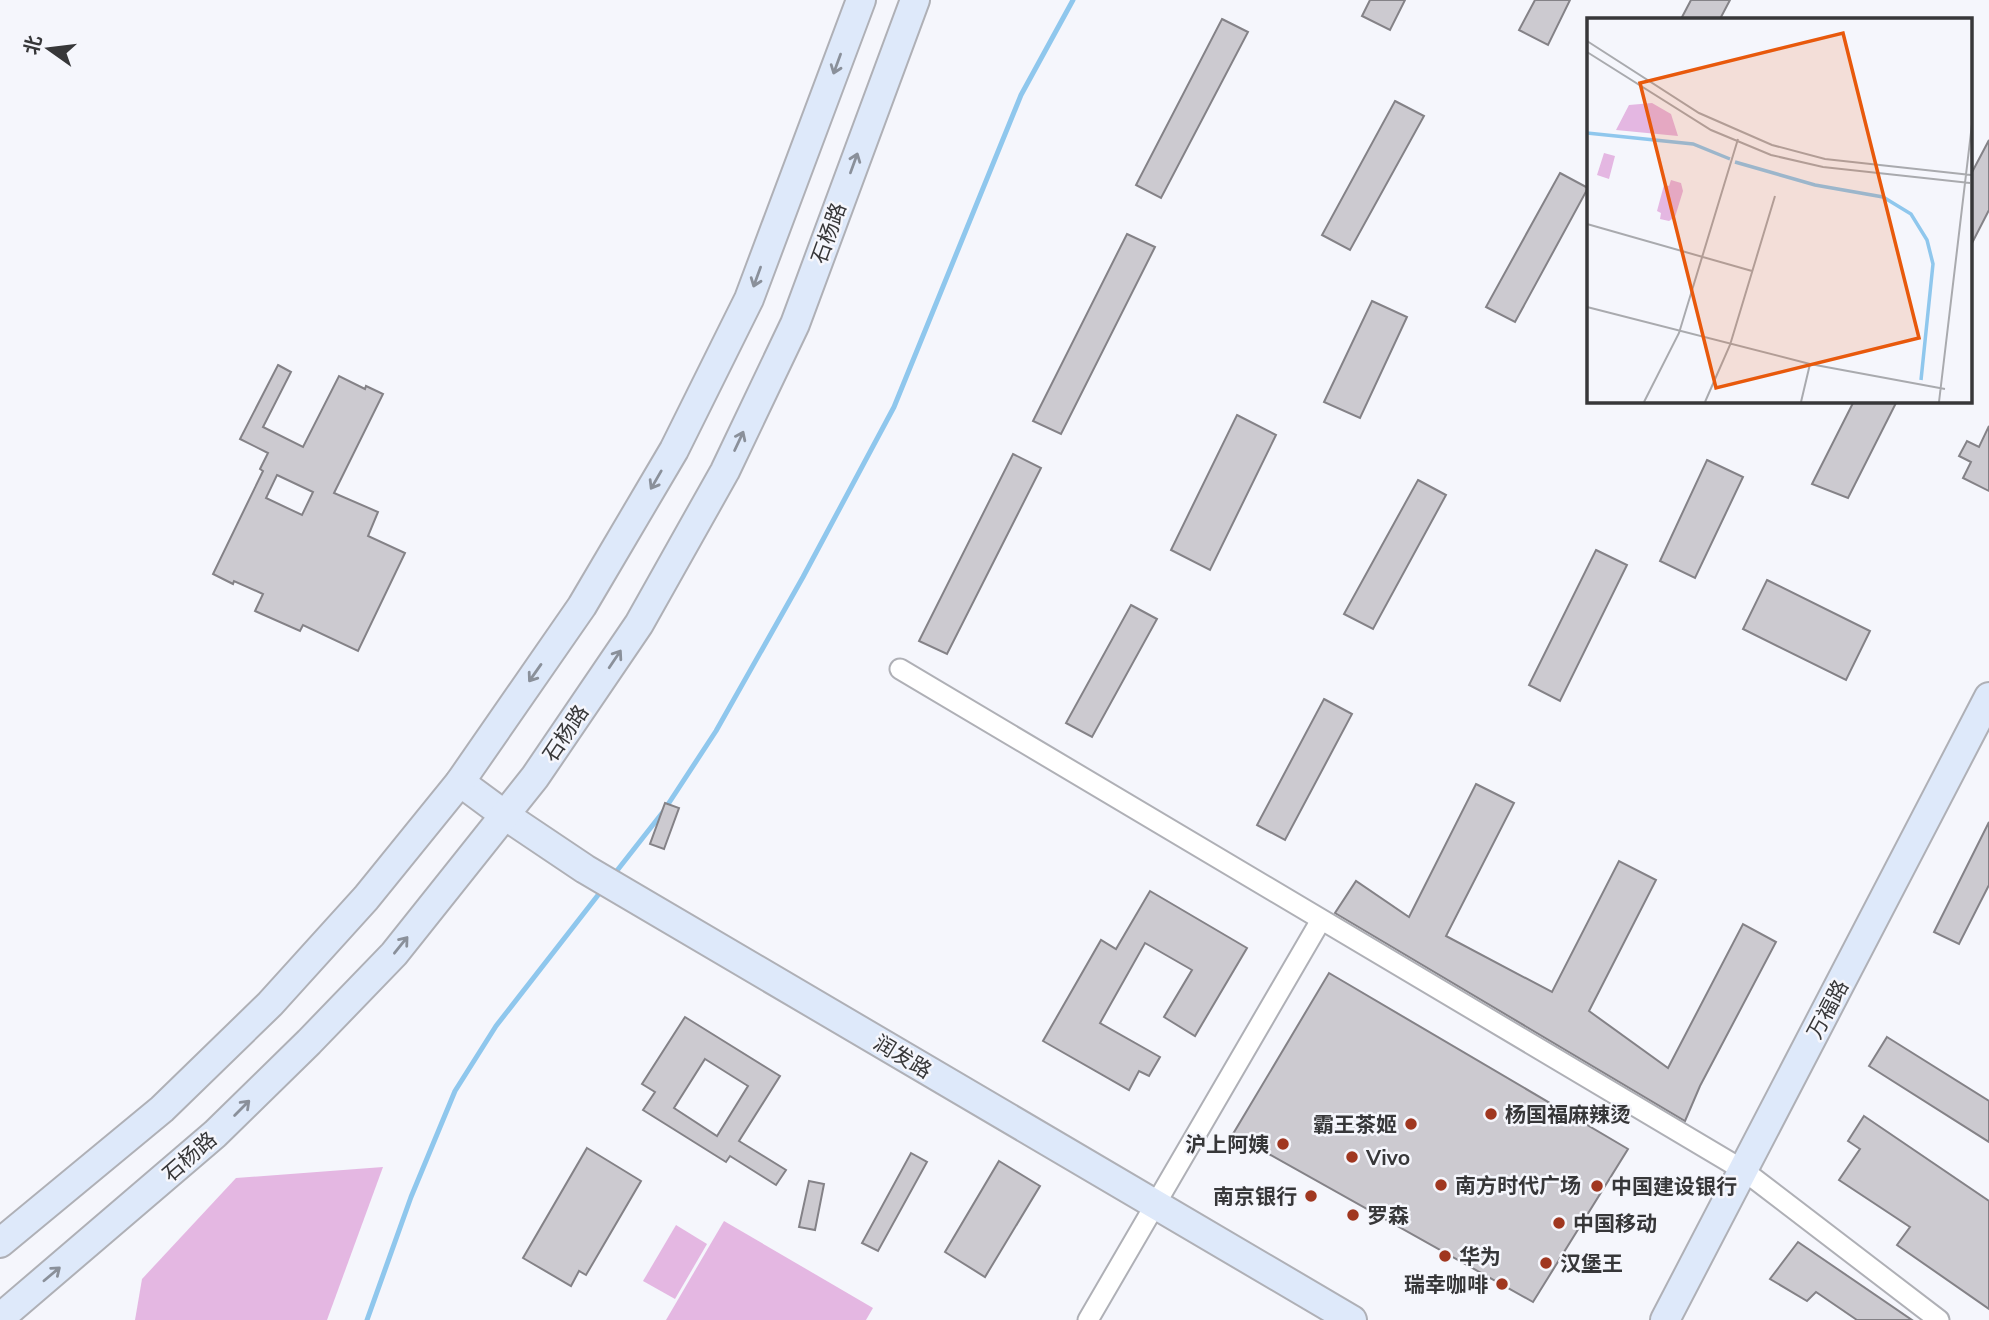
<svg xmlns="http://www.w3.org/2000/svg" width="1989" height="1320" viewBox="0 0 1989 1320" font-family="Mulish,'Noto Sans SC',sans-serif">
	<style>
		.green { fill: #e4b7e2 }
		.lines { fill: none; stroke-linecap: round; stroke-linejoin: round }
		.stream { stroke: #8fc7ed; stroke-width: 5 }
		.building { fill: #cccad0; stroke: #848287; stroke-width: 2; fill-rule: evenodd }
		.street-casing { stroke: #afb0b6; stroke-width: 23 }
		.secondary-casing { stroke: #afb0b6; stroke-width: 32 }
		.street { stroke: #fff; stroke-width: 19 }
		.secondary { stroke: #dee9fa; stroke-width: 28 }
		.oneway { stroke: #8a909a }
		.poi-dot { fill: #a03720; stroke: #f5f6fc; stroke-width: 2.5 }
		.labels { text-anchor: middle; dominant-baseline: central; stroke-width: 5; stroke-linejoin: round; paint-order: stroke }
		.street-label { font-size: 21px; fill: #373739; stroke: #f5f6fc }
		.poi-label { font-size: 21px; font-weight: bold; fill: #373739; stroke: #f5f6fc; text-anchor: start }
		.inset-river { fill: none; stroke: #8fc7ed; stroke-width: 3.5 }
		.inset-road { fill: none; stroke: #a9aaae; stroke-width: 2 }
		.view { fill: #e8590c; fill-opacity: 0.15; stroke: #e8590c; stroke-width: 3.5 }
		.inset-edge { fill: none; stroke: #373739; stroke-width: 3.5 }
	</style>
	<rect width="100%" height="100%" fill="#f5f6fc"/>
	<g class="green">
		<polygon points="383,1167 327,1320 135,1320 142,1279 236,1178"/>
		<polygon points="724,1221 873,1308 866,1320 666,1320"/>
		<polygon points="676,1225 707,1244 675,1299 643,1281"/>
	</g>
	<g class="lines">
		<g class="stream">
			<polyline points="612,877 663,812 716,731 803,577 894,407 1021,95 1073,0"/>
			<polyline points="367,1320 411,1197 455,1091 496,1026 602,890"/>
		</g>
	</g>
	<g class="building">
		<polygon points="1370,0 1405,0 1390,30 1362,16"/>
		<polygon points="1535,0 1570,0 1548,45 1519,30"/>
		<polygon points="1691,0 1730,0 1720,19 1681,19"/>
		<polygon points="1222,19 1248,32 1161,198 1136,185"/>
		<polygon points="1395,101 1424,116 1350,250 1322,235"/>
		<polygon points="1989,140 1989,210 1970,247 1970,176"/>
		<polygon points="1560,173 1588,188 1515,322 1486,307"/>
		<polygon points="1127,234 1155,247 1061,434 1033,421"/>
		<polygon points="1372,301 1407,317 1360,418 1324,402"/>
		<path d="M278,365L291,372L263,427L303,447L339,376L365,389L366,386L383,394L334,493L378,512L368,536L405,553L358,651L303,625L300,631L255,611L263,594L234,581L233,584L213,574L263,471L260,469L268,453L240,439ZM277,475L313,492L302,515L266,498Z"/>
		<polygon points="1854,401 1897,401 1848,498 1812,484"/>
		<polygon points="1237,415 1276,435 1210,570 1171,550"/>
		<polygon points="1989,426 1989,491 1963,478 1971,462 1959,456 1967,441 1979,447"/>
		<polygon points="1013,454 1041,468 947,654 919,641"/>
		<polygon points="1707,460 1743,477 1695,578 1660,561"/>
		<polygon points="1418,480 1446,495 1373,629 1344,614"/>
		<polygon points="1596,550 1627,565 1560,701 1529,685"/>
		<polygon points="1767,580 1870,631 1846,680 1743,629"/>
		<polygon points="1131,605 1157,619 1092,737 1066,723"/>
		<polygon points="1324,699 1352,714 1285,840 1257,825"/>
		<polygon points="1476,784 1514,803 1446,936 1552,992 1619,861 1656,880 1589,1011 1668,1068 1743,924 1776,942 1700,1086 1685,1121 1335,913 1356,881 1409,917"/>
		<polygon points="665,803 679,808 664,849 650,844"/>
		<polygon points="1989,822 1989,885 1959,944 1934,932"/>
		<polygon points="1150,891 1247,948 1195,1036 1164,1017 1192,970 1145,943 1100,1023 1160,1057 1149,1076 1139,1071 1129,1090 1043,1041 1101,940 1116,949"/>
		<polygon points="1329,973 1628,1149 1533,1302 1233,1134"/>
		<path d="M685,1017L780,1076L739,1141L786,1170L776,1185L730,1156L726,1162L643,1110L655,1092L642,1084ZM705,1059L748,1086L717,1136L674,1108Z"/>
		<polygon points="1887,1037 1989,1101 1989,1142 1869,1066"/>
		<polygon points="1864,1116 1989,1201 1989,1309 1897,1245 1910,1227 1839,1180 1860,1149 1848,1141"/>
		<polygon points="587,1148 641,1181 586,1275 579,1271 571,1286 523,1258"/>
		<polygon points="911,1153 927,1162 878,1251 862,1243"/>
		<polygon points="999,1161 1040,1186 985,1277 945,1252"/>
		<polygon points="809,1181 824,1184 815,1230 799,1227"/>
		<polygon points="1798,1242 1912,1320 1857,1320 1816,1292 1807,1301 1770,1279"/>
	</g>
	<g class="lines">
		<defs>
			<g id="street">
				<polyline points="900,669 1743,1170 1939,1320"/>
				<polyline points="1088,1320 1321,920"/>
			</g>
			<g id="secondary">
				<polyline points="460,782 506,816 585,869 1352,1320"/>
				<polyline points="0,1243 162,1109 270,1004 366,898 460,782 582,606 674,450 749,299 861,0"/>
				<polyline points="0,1318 215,1134 309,1042 394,954 535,777 639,624 725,471 795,324 915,0"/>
				<polyline points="1665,1320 1989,697"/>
			</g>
		</defs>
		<use href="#street" class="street-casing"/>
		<use href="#secondary" class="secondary-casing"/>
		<use href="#street" class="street"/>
		<use href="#secondary" class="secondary"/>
	</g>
	<defs><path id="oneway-shaft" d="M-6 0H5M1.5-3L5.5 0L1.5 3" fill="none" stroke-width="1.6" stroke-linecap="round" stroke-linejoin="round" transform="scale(1.75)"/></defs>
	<g class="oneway">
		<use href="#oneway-shaft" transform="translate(837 64) rotate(110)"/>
		<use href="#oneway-shaft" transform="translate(854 163) rotate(-70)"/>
		<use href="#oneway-shaft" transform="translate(757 277) rotate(110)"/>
		<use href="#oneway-shaft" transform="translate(739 441) rotate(-65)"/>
		<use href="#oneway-shaft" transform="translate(656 480) rotate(120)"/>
		<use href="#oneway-shaft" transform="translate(615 659) rotate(-56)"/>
		<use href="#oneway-shaft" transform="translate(535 673) rotate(125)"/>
		<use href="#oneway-shaft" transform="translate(401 945) rotate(-51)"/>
		<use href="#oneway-shaft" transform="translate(242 1108) rotate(-45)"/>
		<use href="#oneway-shaft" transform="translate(52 1274) rotate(-40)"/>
	</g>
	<g class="poi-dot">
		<circle cx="1491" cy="1114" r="7"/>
		<circle cx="1411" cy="1124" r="7"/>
		<circle cx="1283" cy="1144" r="7"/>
		<circle cx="1352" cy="1157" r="7"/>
		<circle cx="1441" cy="1185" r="7"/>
		<circle cx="1597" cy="1186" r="7"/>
		<circle cx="1311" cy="1196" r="7"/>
		<circle cx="1353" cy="1215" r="7"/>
		<circle cx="1559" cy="1223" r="7"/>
		<circle cx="1445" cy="1256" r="7"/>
		<circle cx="1546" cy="1263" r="7"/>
		<circle cx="1502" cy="1284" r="7"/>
	</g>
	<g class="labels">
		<g class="street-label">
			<text transform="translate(828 233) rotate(-70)">石杨路</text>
			<text transform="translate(565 733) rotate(-56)">石杨路</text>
			<text transform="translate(1827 1009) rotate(-62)">万福路</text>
			<text transform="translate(903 1056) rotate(31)">润发路</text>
			<text transform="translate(189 1156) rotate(-41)">石杨路</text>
		</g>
		<g class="poi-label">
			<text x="1505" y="1114">杨国福麻辣烫</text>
			<text x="1397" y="1124" text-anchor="end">霸王茶姬</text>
			<text x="1269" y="1144" text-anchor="end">沪上阿姨</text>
			<text x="1366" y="1157">Vivo</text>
			<text x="1455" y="1185">南方时代广场</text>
			<text x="1611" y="1186">中国建设银行</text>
			<text x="1297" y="1196" text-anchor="end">南京银行</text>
			<text x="1367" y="1215">罗森</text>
			<text x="1573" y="1223">中国移动</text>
			<text x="1459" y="1256">华为</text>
			<text x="1560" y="1263">汉堡王</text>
			<text x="1488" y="1284" text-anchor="end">瑞幸咖啡</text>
		</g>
	</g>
	<g transform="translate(1587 18)">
		<rect width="385" height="385" fill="#f5f6fc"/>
		<path d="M65,85L84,96L91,118L29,112L42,87ZM17,135L28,138L22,161L10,157ZM84,162L94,165L96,173L88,199L82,203L73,201L74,195L70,193L77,167L82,168Z" fill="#e4b7e2"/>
		<path class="inset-river" d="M0,115L106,126L143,141M148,144L228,167L296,179L324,196L340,222L346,246L334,362"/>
		<path class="inset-road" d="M0,23L112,95L185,127L238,141L384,157M0,34L124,112L184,137L236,149L383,165M0,206L165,253M0,289L223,346L358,371M57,384L92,315L151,121M118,384L143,327L188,178M214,384L223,346M352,384L385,106"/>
		<path class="view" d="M256,15L332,320L129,370L53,65Z"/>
		<rect width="385" height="385" class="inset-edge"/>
	</g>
	<g transform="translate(49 49) rotate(284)" stroke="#f5f6fc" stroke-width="5" paint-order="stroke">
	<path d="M0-5L12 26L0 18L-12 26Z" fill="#373739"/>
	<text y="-10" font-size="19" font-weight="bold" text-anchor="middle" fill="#373739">北</text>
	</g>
</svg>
